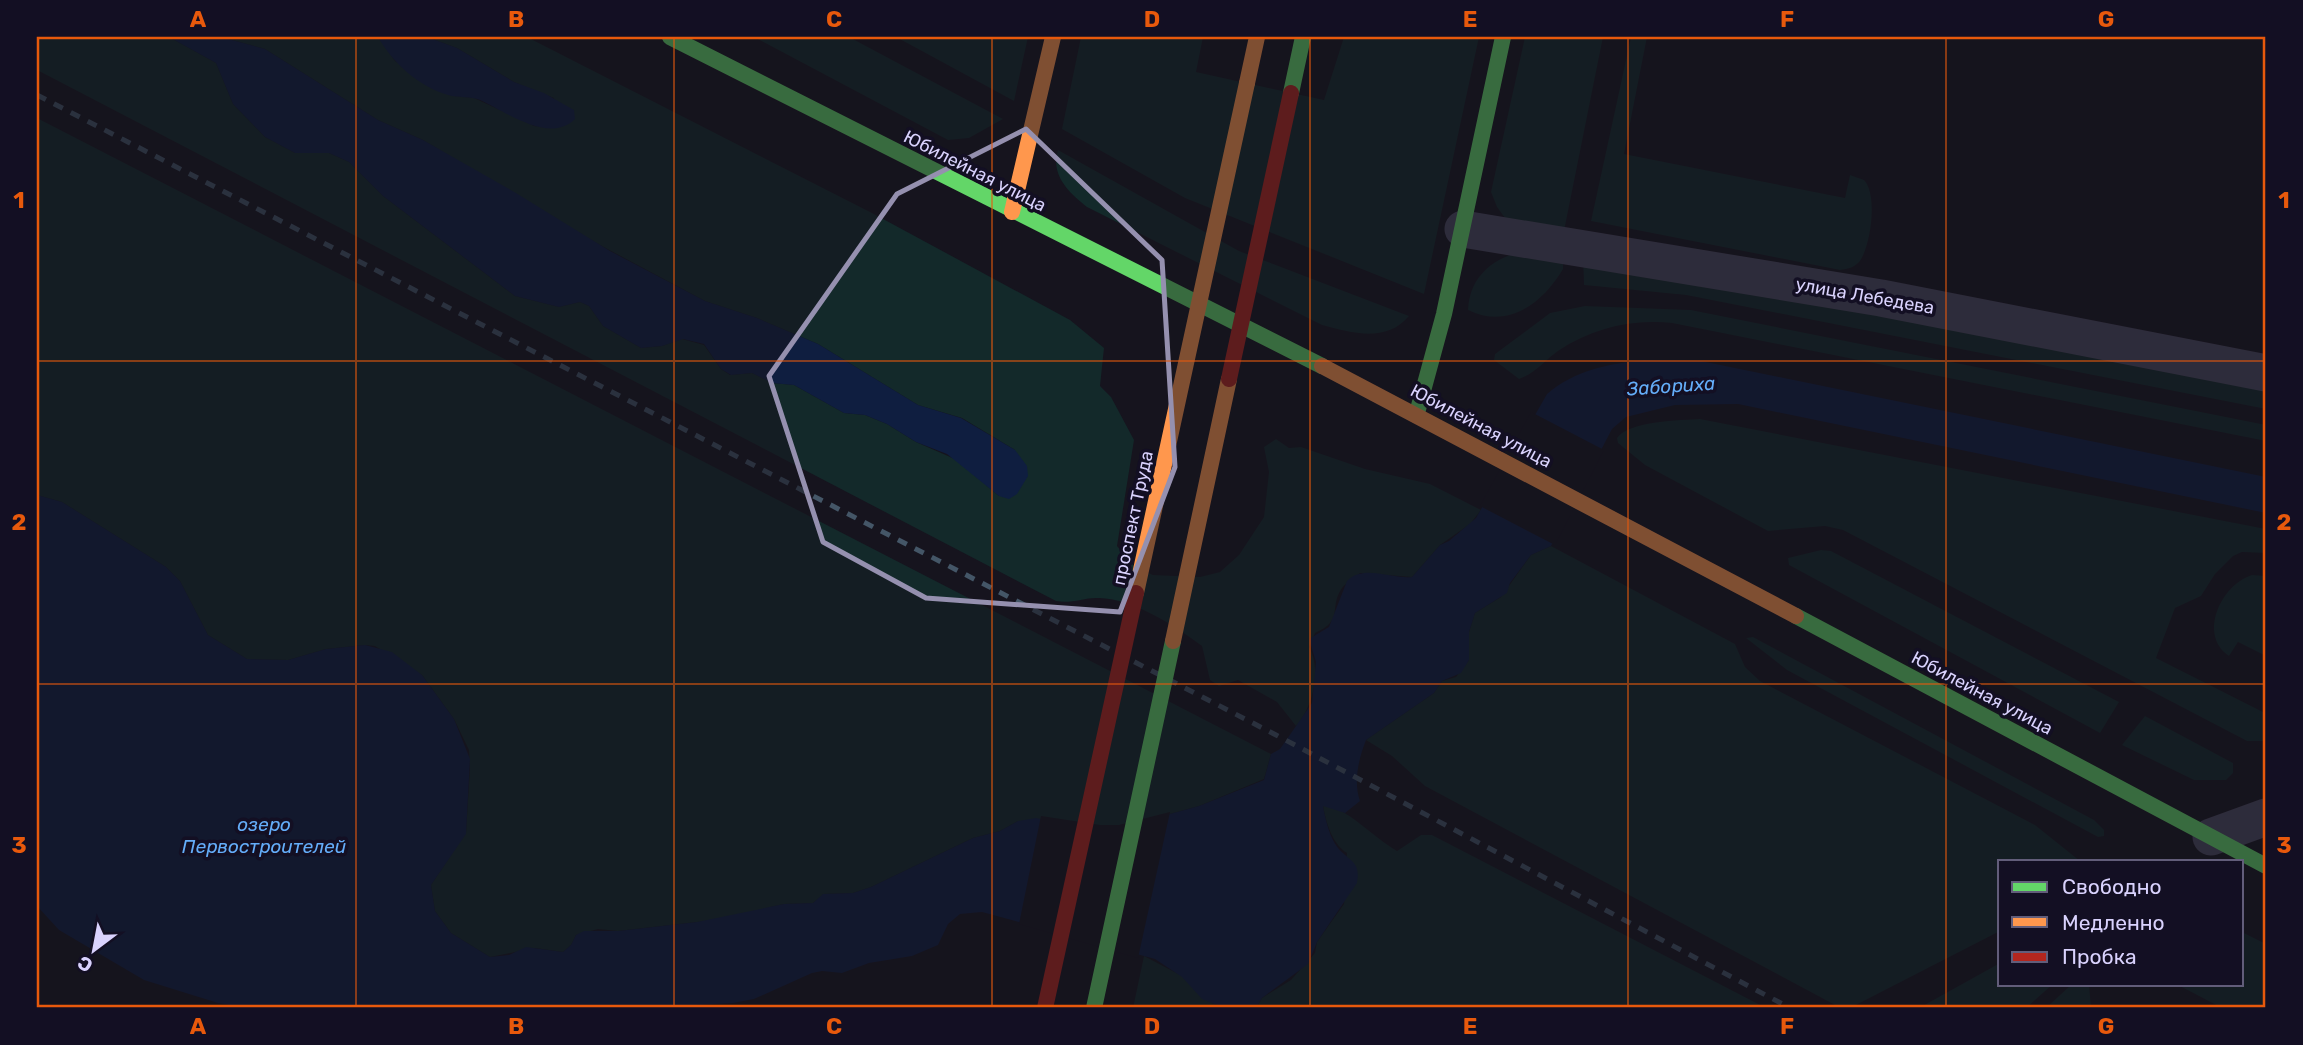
<svg xmlns="http://www.w3.org/2000/svg" width="2303" height="1045" viewBox="0 0 2303 1045" font-family="Rubik,sans-serif">
	<style>
		.green { fill: #13292a }
		.water { fill: #0f1e40 }
		.pier { fill: #16141e }
		.lines { fill: none; stroke-linecap: round; stroke-linejoin: round }
		.street { stroke: #4b495f; stroke-width: 37 }
		.fast { stroke: #63d668; stroke-width: 16 }
		.slow { stroke: #ff974d; stroke-width: 16 }
		.rail { stroke: #445667; stroke-width: 5; stroke-dasharray: 10 9; stroke-linecap: butt }
		.fast-bridge { stroke: #63d668; stroke-width: 16 }
		.slow-bridge { stroke: #ff974d; stroke-width: 16 }
		.jam-bridge { stroke: #b3261e; stroke-width: 16 }
		.marked { fill: none; stroke: #9590af; stroke-width: 5; stroke-linejoin: round }
		.grid { fill: none; stroke: #e8590c; stroke-width: 2; stroke-opacity: 0.55 }
		.labels { text-anchor: middle; dominant-baseline: central; stroke-width: 7; stroke-linejoin: round; paint-order: stroke }
		.street-label { font-size: 18px; fill: #d9d2fd; stroke: #130f23 }
		.water-label { font-size: 19px; font-style: italic; fill: #64adf9; stroke: #130f23 }
		.neatline { fill: none; stroke: #e8590c; stroke-width: 2.5 }
		.grid-label { font-size: 23px; text-anchor: middle; font-weight: bold; fill: #e8590c }
	</style>
	<rect width="100%" height="100%" fill="#16141e"/>
	<g class="green">
		<path d="M37,37H169L216,63L233,104L265,137L295,153H329L349,162L383,196L515,296L559,307L580,302L589,306L603,326L641,348L662,346L682,339L704,345L721,369L730,375L752,373L773,383L794,385L844,413L865,415L887,424L916,442L957,460L999,496L1015,450L962,418L918,405L818,344L757,318L705,301L600,245L423,140L378,120L265,49L221,37H378L395,61L432,88L454,96L474,98L534,126L557,128L554,98L514,82L457,48L427,37H527L872,213L1070,320L1104,348L1100,386L1111,397L1134,440L1117,546L1134,566L1153,575L1200,577L1220,572L1239,555L1264,517L1269,472L1264,447L1276,439L1289,448L1301,447L1365,469L1430,484L1481,510L1470,524L1440,545L1412,577L1360,573C1355,578 1347,582 1342,588C1328,608 1345,620 1315,633L1309,647C1322,669 1313,708 1296,726L1277,702L1238,680L1219,686L1210,680L1202,646C1175,626 1134,599 1099,598C1085,597 1072,604 1056,601L37,70Z"/>
		<polygon points="754,37 849,37 1003,119 969,138 948,140"/>
		<polygon points="896,37 1028,37 1014,101"/>
		<polygon points="1081,37 1203,37 1196,72 1324,100 1344,37 1479,37 1424,294 1185,198 1062,129"/>
		<polygon points="1525,37 1603,37 1564,231 1505,218 1497,207 1491,192"/>
		<path d="M1631,37H1647L1624,154L1845,198L1850,175L1864,180C1878,194 1871,245 1860,261C1855,267 1849,269 1840,270L1591,221Z"/>
		<polygon points="37,118 1271,754 1264,779 1199,806 1119,828 1018,821 1000,831 973,838 871,887 853,893 824,894 813,903 784,904 715,920 618,931 598,929 576,935 571,945 563,952 535,948 490,957 451,933 435,911 431,885 466,833 470,768 469,750 454,719 422,675 375,646 365,645 326,649 288,660 247,659 208,635 180,581 166,567 62,502 37,495"/>
		<path d="M1058,150L1239,251L1409,316C1387,343 1351,333 1322,325L1087,207C1069,193 1050,175 1058,150Z"/>
		<path d="M1513,254L1563,263V269C1543,303 1508,330 1468,310C1469,282 1486,263 1513,254Z"/>
		<polygon points="1583,256 2266,386 2266,409 1686,295 1584,285"/>
		<path d="M1585,306L1691,310L2266,425V441L1672,323C1631,319 1593,328 1558,351C1545,360 1535,374 1519,379L1494,360L1495,354L1550,313Z"/>
		<path d="M1700,419L2266,529V553L2242,552L2233,556L2215,574L2201,596L2175,608L2156,658L2263,712L2266,707V741H2247L1843,530L1825,526L1768,531L1645,465L1618,443L1617,438C1629,421 1680,420 1700,419Z"/>
		<polygon points="1551,546 1735,644 1745,667 1760,681 2035,825 2080,861 2000,861 2000,931 1850,1008 1835,1005 1425,786 1392,756 1366,740 1434,693 1442,681 1456,677 1469,660 1469,632 1475,613 1501,597 1531,555"/>
		<polygon points="1821,550 1831,551 2119,702 2100,733 1789,565 1788,558"/>
		<path d="M2252,575L2266,576V656L2238,642L2229,656C2197,634 2222,584 2252,575Z"/>
		<polygon points="1753,637 2094,820 2104,830 2104,836 2098,837 1787,670 1746,638"/>
		<polygon points="2145,716 2233,763 2233,773 2226,780 2194,780 2122,745"/>
		<path d="M1326,804C1354,814 1372,836 1397,851L1421,835H1432L1766,1008H1256L1262,998L1291,980L1315,953L1317,942L1344,904L1347,853C1332,844 1326,822 1323,806Z"/>
		<polygon points="2242,932 2266,944 2266,1008 2222,1008 2176,984 2242,984"/>
		<polygon points="1144,956 1182,976 1212,1003 1224,1008 1133,1008"/>
		<polygon points="2000,963 2000,984 2053,984 2026,1008 1919,1008"/>
		<polygon points="2072,984 2089,984 2091,1008 2046,1008"/>
	</g>
	<g class="water">
		<polygon points="169,37 221,37 265,49 378,120 423,140 516,193 610,251 705,301 757,318 818,344 918,405 961,418 1015,450 1027,466 1028,476 1017,494 1009,499 999,496 947,454 916,442 887,424 865,415 844,413 794,385 772,383 752,373 731,375 721,369 704,344 683,339 662,346 641,348 603,326 589,306 580,302 559,307 515,296 383,196 349,162 329,153 295,153 265,137 233,104 216,63"/>
		<path d="M378,37H427L457,48L514,82L544,93L574,110L575,119C549,145 505,111 480,100C470,96 458,98 448,95C419,87 392,62 378,37Z"/>
		<path d="M1644,360L1701,361L2266,477V513L1738,404L1675,405L1626,417L1612,429L1551,546L1531,555L1510,583L1507,593L1475,613L1469,632V660L1461,673L1442,681L1434,693L1366,740C1359,758 1353,781 1360,801L1345,813L1323,806C1325,818 1330,839 1338,848C1350,862 1361,861 1357,883L1317,942L1308,964L1262,998L1256,1008H1224L1202,999L1182,977L1155,959L982,912L960,914L948,924L938,945L912,956L869,963L842,973L822,971L812,973L754,999L733,1003L641,1008H248L218,1003L144,980L59,930L37,906V495L62,502L166,567L180,581L208,635L247,659L288,660L326,649L365,645L392,652L422,675L454,719L470,759L466,834L431,885L435,911L451,933L490,957L509,955L526,947L563,952L571,945L576,935L584,931H618L697,922L784,904L813,903L823,894L853,893L871,887L973,838L1000,831L1018,821L1036,818L1073,826L1119,828L1199,806L1264,780L1271,754L1280,749L1312,703L1316,662L1309,639L1329,627L1347,581C1364,564 1390,579 1412,577L1440,545L1449,541L1476,518L1547,394C1575,370 1608,364 1644,360Z"/>
	</g>
	<g class="pier">
		<polygon points="1531,412 1604,450 1555,545 1480,506"/>
		<polygon points="1170,812 1138,958 1019,924 1041,816 1100,825 1119,825"/>
	</g>
	<g class="lines">
		<g class="street">
			<polyline points="1463,229 1881,298 2266,373"/>
			<polyline points="2211,837 2266,817"/>
		</g>
		<g class="fast">
			<polyline points="670,37 1322,366"/>
			<polyline points="1291,93 1303,37"/>
			<polyline points="1417,413 1444,314 1503,37"/>
			<polyline points="1796,616 2266,866"/>
		</g>
		<g class="slow">
			<polyline points="1247,83 1257,37"/>
			<polyline points="1012,212 1053,37"/>
			<polyline points="1322,366 1796,616"/>
		</g>
		<polyline class="rail" points="37,95 1276,735 1790,1008"/>
		<polyline class="fast-bridge" points="1094,1008 1173,641"/>
		<g class="slow-bridge">
			<polyline points="1136,593 1247,83"/>
			<polyline points="1173,641 1229,379"/>
		</g>
		<g class="jam-bridge">
			<polyline points="1229,379 1291,93"/>
			<polyline points="1045,1008 1136,593"/>
		</g>
	</g>
	<path d="M0 0H2303V1045H0ZM1026,129L1162,260L1175,467L1120,612L926,598L823,542L769,376L897,194Z" fill="#16141e" fill-opacity=".55" fill-rule="evenodd"/>
	<path class="marked" d="M1026,129L1162,260L1175,467L1120,612L926,598L823,542L769,376L897,194Z"/>
	<path class="grid" d="M356,37V1008M674,37V1008M992,37V1008M1310,37V1008M1628,37V1008M1946,37V1008M37,361H2266M37,684H2266"/>
	<g class="labels">
		<g class="street-label">
			<text transform="translate(975 171) rotate(27)">Юбилейная улица</text>
			<text transform="translate(1865 296) rotate(10)">улица Лебедева</text>
			<text transform="translate(1481 426) rotate(28)">Юбилейная улица</text>
			<text transform="translate(1133 518) rotate(-78)">проспект Труда</text>
			<text transform="translate(1982 693) rotate(28)">Юбилейная улица</text>
		</g>
		<g class="water-label">
			<text transform="translate(1671 386) rotate(-4)">Забориха</text>
			<text x="264" y="824">озеро<tspan x="264" dy="22">Первостроителей</tspan></text>
		</g>
	</g>
	<rect width="2303" height="1045" fill="none" stroke="#130f23" stroke-width="77"/>
	<rect x="1998" y="860" width="245" height="126" fill="#130f23" stroke="#625d7a" stroke-width="2"/>
	<rect x="2012" y="882" width="35" height="10" fill="#63d668" stroke="#625d7a" stroke-width="2"/>
	<text x="2062" y="894" font-size="21" fill="#d9d2fd">Свободно</text>
	<rect x="2012" y="917" width="35" height="10" fill="#ff974d" stroke="#625d7a" stroke-width="2"/>
	<text x="2062" y="930" font-size="21" fill="#d9d2fd">Медленно</text>
	<rect x="2012" y="952" width="35" height="10" fill="#b3261e" stroke="#625d7a" stroke-width="2"/>
	<text x="2062" y="964" font-size="21" fill="#d9d2fd">Пробка</text>
	<g transform="translate(94 950) rotate(212)" stroke="#130f23" stroke-width="5" paint-order="stroke">
	<path d="M0-5L12 26L0 18L-12 26Z" fill="#d9d2fd"/>
	<text y="-10" font-size="19" font-weight="bold" text-anchor="middle" fill="#d9d2fd">С</text>
	</g>
	<rect x="38" y="38" width="2226" height="968" class="neatline"/>
	<g class="grid-label">
		<text x="198" y="27">A</text>
		<text x="516" y="27">B</text>
		<text x="834" y="27">C</text>
		<text x="1152" y="27">D</text>
		<text x="1470" y="27">E</text>
		<text x="1787" y="27">F</text>
		<text x="2106" y="27">G</text>
		<text x="19" y="208">1</text>
		<text x="2284" y="208">1</text>
		<text x="19" y="530">2</text>
		<text x="2284" y="530">2</text>
		<text x="19" y="853">3</text>
		<text x="2284" y="853">3</text>
		<text x="198" y="1034">A</text>
		<text x="516" y="1034">B</text>
		<text x="834" y="1034">C</text>
		<text x="1152" y="1034">D</text>
		<text x="1470" y="1034">E</text>
		<text x="1787" y="1034">F</text>
		<text x="2106" y="1034">G</text>
	</g>
</svg>
